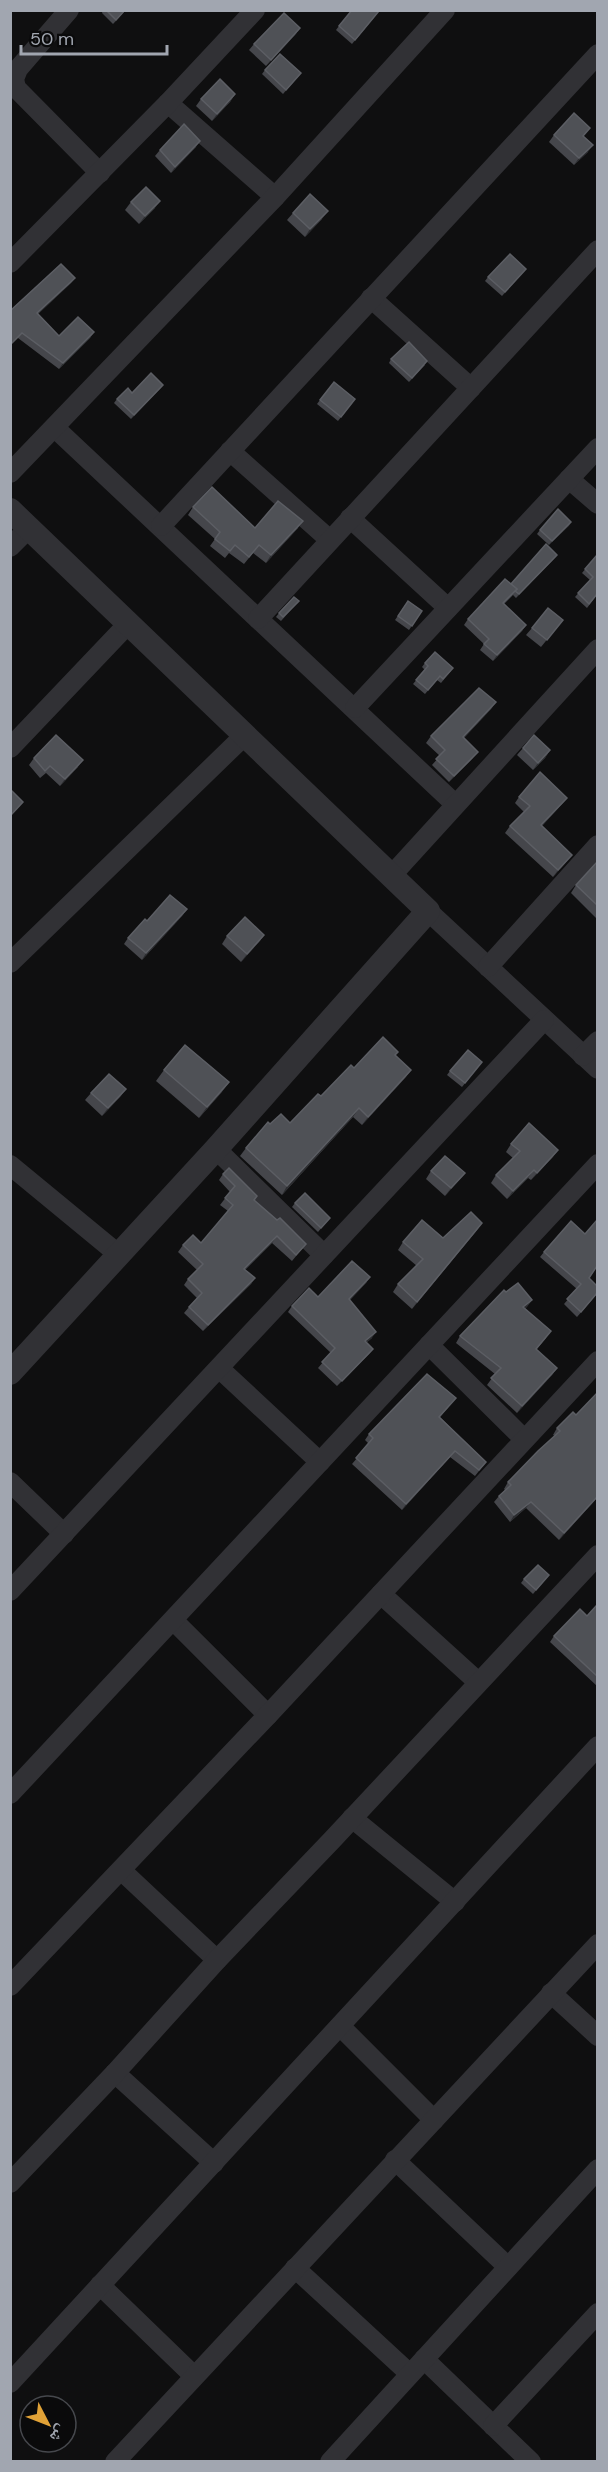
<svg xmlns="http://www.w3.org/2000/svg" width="608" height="2472" viewBox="0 0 608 2472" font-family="'DM Sans','Noto Naskh Arabic',sans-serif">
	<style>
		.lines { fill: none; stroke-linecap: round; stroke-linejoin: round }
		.minor { stroke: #313135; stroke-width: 20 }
		.tertiary { stroke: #313135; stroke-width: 24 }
		.wall { fill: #45464b }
		.shaded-wall { fill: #2b2c2f }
		.building { fill: #4f5156; stroke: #5c5e64; stroke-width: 1.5 }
	</style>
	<rect width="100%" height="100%" fill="#0f0f10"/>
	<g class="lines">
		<g class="minor">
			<polyline points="69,10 18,69 14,79 16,88 100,173"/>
			<polyline points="168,103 275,197"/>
			<polyline points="10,263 168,103 255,10"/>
			<polyline points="371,298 471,388"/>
			<polyline points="55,428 455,804"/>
			<polyline points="230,451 330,540"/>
			<polyline points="10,473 275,197 445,10"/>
			<polyline points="569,479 598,504"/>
			<polyline points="350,518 448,608"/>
			<polyline points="161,526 598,54"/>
			<polyline points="10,547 29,528"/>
			<polyline points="258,619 598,250"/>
			<polyline points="355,708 598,448"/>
			<polyline points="10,748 128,624"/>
			<polyline points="391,876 598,649"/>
			<polyline points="428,911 598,1069"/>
			<polyline points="10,963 244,736"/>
			<polyline points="488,967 598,845"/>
			<polyline points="583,1056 598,1041"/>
			<polyline points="216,1149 324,1255"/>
			<polyline points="10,1165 118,1254"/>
			<polyline points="429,1345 524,1439"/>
			<polyline points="220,1369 320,1462"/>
			<polyline points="10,1482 64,1534"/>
			<polyline points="10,1591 544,1020"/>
			<polyline points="381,1594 478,1682"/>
			<polyline points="173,1620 268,1715"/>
			<polyline points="10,1794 598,1164"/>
			<polyline points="352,1818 455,1902"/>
			<polyline points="121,1870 217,1960"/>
			<polyline points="10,1986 268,1715 598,1361"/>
			<polyline points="551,1993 598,2036"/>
			<polyline points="340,2026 434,2120"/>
			<polyline points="115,2073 214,2163"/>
			<polyline points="395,2160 508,2267"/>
			<polyline points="10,2183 115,2073 217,1960 332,1840 598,1555"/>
			<polyline points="295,2268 410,2374"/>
			<polyline points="100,2285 194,2376"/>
			<polyline points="424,2359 531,2462"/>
			<polyline points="10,2383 598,1746"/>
			<polyline points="493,2426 598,2313"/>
			<polyline points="115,2462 598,1944"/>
			<polyline points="330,2462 598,2169"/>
		</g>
		<polyline class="tertiary" points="10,510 428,911 216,1149 10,1373"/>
	</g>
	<g class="wall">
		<polygon points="103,10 126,10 113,24 102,13"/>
		<polygon points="376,15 352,44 336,30 339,26"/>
		<polygon points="300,28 295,35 266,66 249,50 254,44"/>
		<polygon points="265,70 301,73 283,94 262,74"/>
		<polygon points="235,94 230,102 212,121 196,106 201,99"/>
		<polygon points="554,135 584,136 588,152 574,165 549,142"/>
		<polygon points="196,147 171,173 155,156 160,150"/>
		<polygon points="131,202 155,208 139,224 125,210"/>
		<polygon points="293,213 322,219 305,237 287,220"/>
		<polygon points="526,269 502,296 485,281 488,277"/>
		<polygon points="75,278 71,283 38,314 59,336 94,332 90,338 59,369 18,338 10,311"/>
		<polygon points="391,359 425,365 409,382 389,363"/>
		<polygon points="163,385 131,419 114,403 117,399 132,393"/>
		<polygon points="355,399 338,421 317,404 320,400"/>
		<polygon points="193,507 255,528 298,528 266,563 253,553 244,564 229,553 225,558 210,546 215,539 188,515"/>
		<polygon points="571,522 549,545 537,534 540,530"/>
		<polygon points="557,555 516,598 513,595 504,604 526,625 522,631 493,661 480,650 484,644 464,625 468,619 511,584"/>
		<polygon points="597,555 597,595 587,608 575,597 590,580 582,573"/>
		<polygon points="299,601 281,621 276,617 279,613"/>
		<polygon points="408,601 422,611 409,630 395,620"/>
		<polygon points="563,620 541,647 526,635 532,628"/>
		<polygon points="425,663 451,671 441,683 437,680 425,694 413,684 425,670 422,667"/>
		<polygon points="492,708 464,738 473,758 449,782 432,765 440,756 426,743 431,736"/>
		<polygon points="523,748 550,750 545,758 533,770 517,755"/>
		<polygon points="34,758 78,767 60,786 46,773 40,778 29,765"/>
		<polygon points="519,797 567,798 562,804 542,826 567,861 553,877 505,833 510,826 524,812 515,803"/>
		<polygon points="597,862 597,919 571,893 576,885"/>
		<polygon points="187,909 182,916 142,960 124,944 128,938 147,921"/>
		<polygon points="264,935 259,942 241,962 222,944 227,936"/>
		<polygon points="395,1056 411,1070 405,1078 362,1125 353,1117 282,1195 240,1156 246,1148 270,1124 290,1123 354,1068"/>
		<polygon points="482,1062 462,1087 447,1075 450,1071"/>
		<polygon points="164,1070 229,1082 221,1093 199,1118 156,1081"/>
		<polygon points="126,1089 120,1097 102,1116 85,1100 91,1093"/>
		<polygon points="511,1144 558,1150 552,1158 531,1180 528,1178 507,1199 491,1183 496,1175 513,1158 506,1152"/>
		<polygon points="431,1171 465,1173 445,1196 426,1179"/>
		<polygon points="223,1174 306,1244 292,1261 272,1243 245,1270 255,1278 251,1284 203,1331 184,1313 189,1307 197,1298 184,1285 188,1279 197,1270 178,1252 183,1245 201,1243 228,1211 220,1205 230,1192 219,1180"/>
		<polygon points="295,1203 330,1218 318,1232 292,1207"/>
		<polygon points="477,1230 412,1309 393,1292 398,1284 417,1266 398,1250 403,1242 443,1238"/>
		<polygon points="544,1252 589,1278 597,1294 577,1317 564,1304 577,1289 540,1257"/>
		<polygon points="370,1277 366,1283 350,1300 372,1338 366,1343 373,1349 369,1354 337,1386 318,1368 331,1353 288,1312 292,1306"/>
		<polygon points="506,1292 532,1300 525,1309 546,1338 536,1350 557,1368 552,1375 517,1413 487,1385 495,1374 456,1343 460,1336"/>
		<polygon points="456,1398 440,1417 486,1462 475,1476 450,1457 402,1510 352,1464 369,1444 365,1440 369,1434"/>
		<polygon points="573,1412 597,1498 559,1540 526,1508 510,1522 494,1502 499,1496 505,1490 504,1489 508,1482 555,1436 553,1435 557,1428"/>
		<polygon points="549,1575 533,1594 521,1583 524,1579"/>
		<polygon points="597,1605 597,1686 550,1642 554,1636 587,1616"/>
	</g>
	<g class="shaded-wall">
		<polygon points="300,28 295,35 266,66 271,60"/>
		<polygon points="235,94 230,102 212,121 217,114"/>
		<polygon points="200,141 196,147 171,173 175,167"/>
		<polygon points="593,145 588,152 574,165 579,158"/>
		<polygon points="160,201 155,208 139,224 145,216"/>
		<polygon points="328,211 322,219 305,237 310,229"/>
		<polygon points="75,278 71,283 33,319 37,313"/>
		<polygon points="94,332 90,338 59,369 63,363"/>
		<polygon points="163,385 160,389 131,419 134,415"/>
		<polygon points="303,521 298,528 266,563 271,555"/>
		<polygon points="571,522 569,526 549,545 552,541"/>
		<polygon points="557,555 554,559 516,598 519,594"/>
		<polygon points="526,625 522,631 493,661 497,655"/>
		<polygon points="496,702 492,708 459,743 463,737"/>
		<polygon points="550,750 545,758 533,770 538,763"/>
		<polygon points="478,752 473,758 449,782 454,776"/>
		<polygon points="83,760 78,767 60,786 65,779"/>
		<polygon points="567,798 562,804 536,832 541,825"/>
		<polygon points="572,855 567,861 553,877 558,870"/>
		<polygon points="187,909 182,916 142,960 146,953"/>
		<polygon points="264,935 259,942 241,962 247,954"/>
		<polygon points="411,1070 405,1078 362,1125 368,1117"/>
		<polygon points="229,1082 221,1093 199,1118 207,1107"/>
		<polygon points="126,1089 120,1097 102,1116 108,1108"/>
		<polygon points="359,1108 353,1117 282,1195 287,1186"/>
		<polygon points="558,1150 552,1158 531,1180 537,1173"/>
		<polygon points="534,1170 528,1178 507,1199 513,1191"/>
		<polygon points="465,1173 459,1180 445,1196 451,1188"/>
		<polygon points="482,1223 477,1230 412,1309 417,1302"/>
		<polygon points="277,1236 272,1243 240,1275 244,1269"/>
		<polygon points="370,1277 366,1283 345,1305 349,1299"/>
		<polygon points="255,1278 251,1284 203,1331 208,1325"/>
		<polygon points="532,1300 527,1307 518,1314 523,1307"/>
		<polygon points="376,1332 372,1338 361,1347 365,1341"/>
		<polygon points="557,1368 552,1375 517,1413 522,1406"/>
		<polygon points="455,1451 450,1457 402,1510 406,1504"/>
		<polygon points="597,1497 597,1498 559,1540 564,1533"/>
		<polygon points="531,1502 526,1508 510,1522 514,1515"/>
	</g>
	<g class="building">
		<polygon points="106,10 125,10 116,20"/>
		<polygon points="352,10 379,11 355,40 339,26"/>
		<polygon points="284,13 300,28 271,60 254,44"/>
		<polygon points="280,54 301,73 286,90 265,70"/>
		<polygon points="220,79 235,94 217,114 201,99"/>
		<polygon points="574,113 590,128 583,136 593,145 579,158 554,135"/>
		<polygon points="184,124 200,141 175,167 160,150"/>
		<polygon points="146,187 160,201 145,216 131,202"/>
		<polygon points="310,194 328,211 310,229 293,213"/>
		<polygon points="510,254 526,269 505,292 488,277"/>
		<polygon points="61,264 75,278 37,313 59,336 78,317 94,332 63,363 22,333 10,345 10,311"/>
		<polygon points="409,342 427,361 412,378 391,359"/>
		<polygon points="151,373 163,385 134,415 117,399 128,388 132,393"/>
		<polygon points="334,382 355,399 341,417 320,400"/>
		<polygon points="212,487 255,528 278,501 303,521 271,555 259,545 249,557 235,545 230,551 215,539 220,532 193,507"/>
		<polygon points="558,509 571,522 552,541 540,530"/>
		<polygon points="546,544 557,555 519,594 515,591 517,589 511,584"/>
		<polygon points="597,555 597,594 589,604 578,593 593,577 585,569"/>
		<polygon points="505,579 517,589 503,603 526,625 497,655 484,644 489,639 468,619"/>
		<polygon points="294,597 299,601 283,617 279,613"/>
		<polygon points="408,601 422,611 412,626 398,616"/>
		<polygon points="548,608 563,620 547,640 532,628"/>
		<polygon points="435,652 453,668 443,679 440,676 428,690 416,680 428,666 425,663"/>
		<polygon points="479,688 496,702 463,737 478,752 454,776 436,759 445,750 431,736"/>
		<polygon points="56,735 83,760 65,779 50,766 45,771 34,758"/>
		<polygon points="534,735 550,750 538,763 523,748"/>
		<polygon points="540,772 567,798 541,825 572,855 558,870 510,826 530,806 519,797"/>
		<polygon points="10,789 23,802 10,816"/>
		<polygon points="597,862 597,905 576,885"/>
		<polygon points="170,895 187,909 146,953 128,938 145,919 147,921"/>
		<polygon points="245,917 264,935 247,954 227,936"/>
		<polygon points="383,1037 398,1052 395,1055 411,1070 368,1117 359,1108 287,1186 246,1148 268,1122 270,1124 281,1114 290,1123 318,1094 321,1096 351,1065 354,1068"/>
		<polygon points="185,1045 229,1082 207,1107 164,1070"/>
		<polygon points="468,1050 482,1062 465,1083 450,1071"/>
		<polygon points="109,1074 126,1089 108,1108 91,1093"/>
		<polygon points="529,1123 558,1150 537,1173 534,1170 513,1191 496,1175 520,1151 511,1144"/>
		<polygon points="445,1156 465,1173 451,1188 431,1171"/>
		<polygon points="229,1168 257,1196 254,1200 277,1220 280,1218 306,1244 296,1255 277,1236 244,1269 255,1278 208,1325 189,1307 202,1293 188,1279 203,1264 183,1245 193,1235 201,1243 233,1205 225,1198 235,1186 223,1174"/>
		<polygon points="305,1193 330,1218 321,1228 295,1203"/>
		<polygon points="471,1212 482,1223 417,1302 398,1284 423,1259 403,1242 422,1220 443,1238"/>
		<polygon points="597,1220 597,1266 589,1278 597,1286 597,1293 581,1312 567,1299 581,1284 544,1252 571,1221 585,1234"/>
		<polygon points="352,1261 370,1277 349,1299 376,1332 365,1341 373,1349 342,1381 322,1362 335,1348 292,1306 309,1288 318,1297"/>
		<polygon points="518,1283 532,1300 523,1307 551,1331 536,1349 557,1368 522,1406 491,1378 501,1368 460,1336 504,1290 506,1292"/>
		<polygon points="427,1374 456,1398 439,1417 486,1462 479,1470 455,1451 406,1504 356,1458 373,1438 369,1434"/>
		<polygon points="597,1393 597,1497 564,1533 531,1502 514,1515 499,1496 511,1485 508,1482 538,1451 560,1431 557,1428 573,1412 576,1415"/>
		<polygon points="538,1565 549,1575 536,1590 524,1579"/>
		<polygon points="597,1605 597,1676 554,1636 580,1609 587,1616"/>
	</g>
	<rect width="608" height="2472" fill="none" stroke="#a1a6b0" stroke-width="24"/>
	<g transform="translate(48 2424) rotate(132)"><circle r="28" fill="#0a0a0b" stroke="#46484d" stroke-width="1.5"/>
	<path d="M0-4.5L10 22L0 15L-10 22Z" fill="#e1a237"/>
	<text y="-9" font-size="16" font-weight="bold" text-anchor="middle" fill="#a1a6b0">ش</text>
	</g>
	<path d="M21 45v9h146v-9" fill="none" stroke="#a1a6b0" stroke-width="3"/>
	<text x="30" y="45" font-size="18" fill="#a1a6b0" stroke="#0a0a0b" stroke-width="4.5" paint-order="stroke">50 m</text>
</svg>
